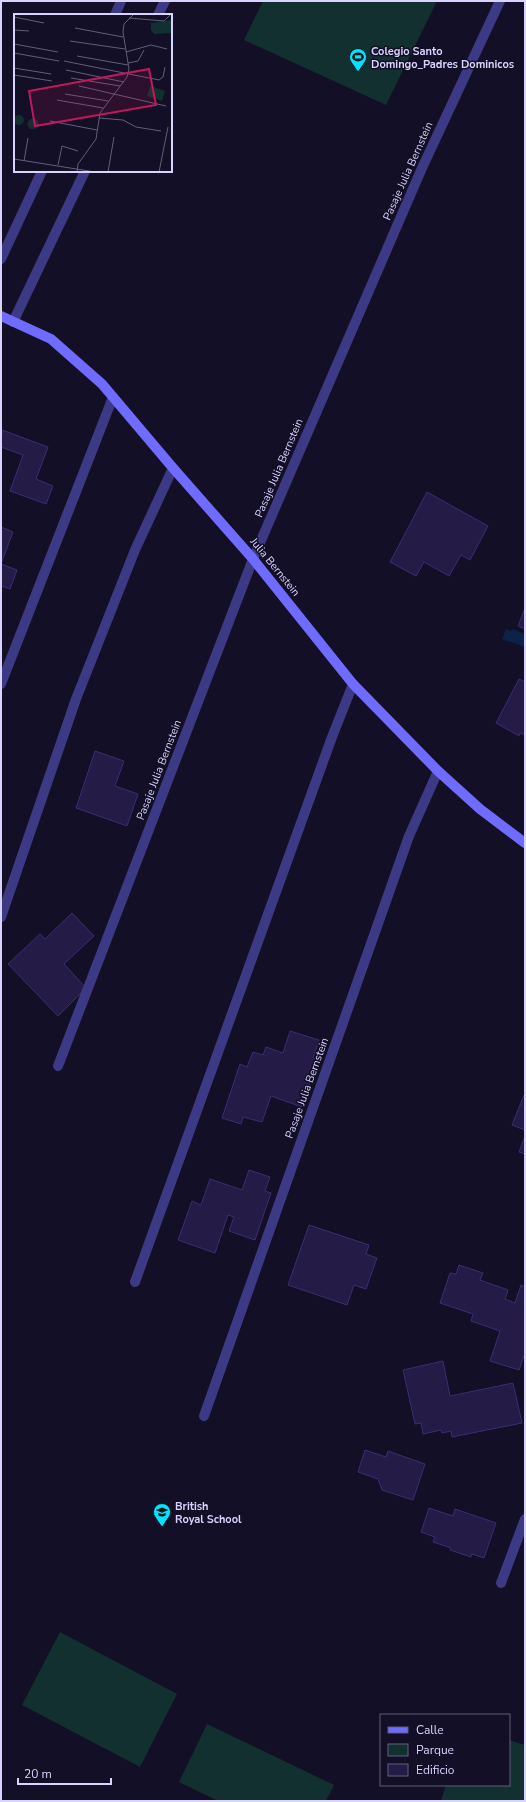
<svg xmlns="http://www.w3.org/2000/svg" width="526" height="1802" viewBox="0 0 526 1802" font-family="'Nunito Sans',sans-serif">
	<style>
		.green { fill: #12302f }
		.water { fill: #0c2248 }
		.building { fill: #241b47; stroke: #3b2d73 }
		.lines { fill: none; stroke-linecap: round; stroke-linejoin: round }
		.lane { stroke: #3d3a85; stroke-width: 10 }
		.street { stroke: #3d3a85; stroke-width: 10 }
		.secondary { stroke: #6f6bff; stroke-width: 10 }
		.labels { text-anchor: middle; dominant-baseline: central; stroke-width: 3; stroke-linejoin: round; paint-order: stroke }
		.poi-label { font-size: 11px; font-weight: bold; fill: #d9d4ff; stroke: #130f26; text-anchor: start }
		.street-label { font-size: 11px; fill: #d9d4ff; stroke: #130f26 }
		.inset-road { fill: none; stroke: #625e7d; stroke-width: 1 }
		.view { fill: #c2185b; fill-opacity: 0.15; stroke: #c2185b; stroke-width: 2 }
		.inset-edge { fill: none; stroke: #d9d4ff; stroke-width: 2 }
	</style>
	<rect width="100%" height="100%" fill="#130f26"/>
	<g class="green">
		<polygon points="263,1 437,1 386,105 244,40"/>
		<polygon points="60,1632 177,1694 140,1767 22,1705"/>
		<polygon points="207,1724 334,1785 326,1801 218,1801 179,1782"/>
		<polygon points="509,1740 525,1745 525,1801 441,1801 446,1785 509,1785"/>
	</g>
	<polygon class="water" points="506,629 511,631 513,629 525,634 525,647 502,639"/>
	<g class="building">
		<polygon points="2,430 48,447 36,479 53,486 46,504 10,491 23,455 1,447"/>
		<polygon points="427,492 488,526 470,560 461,555 449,576 424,562 416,576 390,562"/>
		<polygon points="1,527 13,532 1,564 17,570 10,589 1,586"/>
		<polygon points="525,608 525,629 518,626"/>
		<polygon points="519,679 525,682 525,735 520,733 519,736 496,723"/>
		<polygon points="95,751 124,761 115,786 138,794 127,826 76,808"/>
		<polygon points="72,913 94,936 64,964 86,988 58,1016 8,964 40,934 45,939"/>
		<polygon points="290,1031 319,1040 313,1058 317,1060 302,1107 271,1096 262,1122 243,1117 241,1124 222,1118 240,1064 247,1067 253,1052 263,1055 266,1047 283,1053"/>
		<polygon points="524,1095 525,1095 525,1130 512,1125"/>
		<polygon points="525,1136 525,1154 519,1152"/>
		<polygon points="249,1170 270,1177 265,1191 271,1193 255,1240 229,1231 234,1217 228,1215 215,1253 178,1240 192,1201 201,1205 210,1179 242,1190"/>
		<polygon points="309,1225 369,1245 366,1254 377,1258 366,1289 354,1285 347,1305 288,1285"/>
		<polygon points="459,1265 483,1273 480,1280 508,1290 505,1299 515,1303 521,1285 525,1287 525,1353 519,1370 490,1361 500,1331 471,1321 473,1314 440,1303 450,1273 456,1274"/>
		<polygon points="443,1361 450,1396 513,1383 522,1423 452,1437 451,1431 442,1433 441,1430 423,1434 421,1423 415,1424 403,1370"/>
		<polygon points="365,1450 386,1457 388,1451 425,1464 413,1500 382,1490 378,1479 358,1472"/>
		<polygon points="429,1508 453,1516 455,1509 496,1523 484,1558 472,1554 471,1557 450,1550 451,1548 433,1542 435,1537 421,1532"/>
	</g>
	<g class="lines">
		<g class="lane">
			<polyline points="158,15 165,1"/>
			<polyline points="13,322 85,171"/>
		</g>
		<g class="street">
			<polyline points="115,15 121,1"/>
			<polyline points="1,259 42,171"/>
			<polyline points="1,684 113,397"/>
			<polyline points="1,917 76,699 135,550 173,468"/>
			<polyline points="58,1066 253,559 422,168 500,1"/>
			<polyline points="135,1282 332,737 353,684"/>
			<polyline points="204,1416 409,836 438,771"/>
			<polyline points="501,1583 525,1519"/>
		</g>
		<polyline class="secondary" points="1,316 51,339 102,384 173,468 253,559 353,684 438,771 480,809 525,843"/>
	</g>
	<defs>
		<symbol id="stadium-pin" viewBox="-11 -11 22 30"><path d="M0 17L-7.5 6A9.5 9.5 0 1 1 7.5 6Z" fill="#00e5ff" stroke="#130f26"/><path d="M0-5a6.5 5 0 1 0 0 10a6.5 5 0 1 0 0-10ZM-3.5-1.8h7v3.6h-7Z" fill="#111"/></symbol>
		<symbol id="school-pin" viewBox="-11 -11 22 30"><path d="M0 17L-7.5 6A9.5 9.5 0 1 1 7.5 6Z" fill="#00e5ff" stroke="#130f26"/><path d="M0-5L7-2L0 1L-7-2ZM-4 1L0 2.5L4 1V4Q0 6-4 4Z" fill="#111"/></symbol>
	</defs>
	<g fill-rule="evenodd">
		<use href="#stadium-pin" x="348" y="47" width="20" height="27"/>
		<use href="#school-pin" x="152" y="1502" width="20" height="27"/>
	</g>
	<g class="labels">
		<g class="poi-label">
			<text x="371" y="51">Colegio Santo<tspan x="371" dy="13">Domingo_Padres Dominicos</tspan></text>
			<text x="175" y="1506">British<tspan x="175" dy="13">Royal School</tspan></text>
		</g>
		<g class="street-label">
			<text transform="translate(408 171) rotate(-66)">Pasaje Julia Bernstein</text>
			<text transform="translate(279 468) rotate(-67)">Pasaje Julia Bernstein</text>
			<text transform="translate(275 567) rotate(51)">Julia Bernstein</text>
			<text transform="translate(159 770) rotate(-69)">Pasaje Julia Bernstein</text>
			<text transform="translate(307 1088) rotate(-70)">Pasaje Julia Bernstein</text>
		</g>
	</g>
	<g transform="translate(14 14)">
		<rect width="158" height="158" fill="#130f26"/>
		<path d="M158,6V19L140,20L137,16V9ZM136,72L151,77L148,87L133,82ZM0 106a5 5 0 1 1 10 0a5 5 0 1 1-10 0ZM13.5 110a5.5 5.5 0 1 1 11 0a5.5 5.5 0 1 1-11 0Z" fill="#12302f"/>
		<path class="inset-road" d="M0,3L30,9M115,4L150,7L157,0M61,14L109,23M0,16L15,17M56,27L111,35M0,30L44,38M112,38L137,31L153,35M0,39L45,47M63,42L114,51M50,47L145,66L149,63L151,53M114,49L124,47L130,36M0,54L37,60M52,56L110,68M0,61L38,67M57,64L106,72M65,72L152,92M51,80L94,87M43,86L89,94M85,104L109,106L122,113L147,117M36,107L83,116M0,145L81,158M10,147L14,124M44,151L48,132L64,137M63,158L64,150L82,125L86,99L113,63L115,55L109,18L110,10L120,0M94,158L100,123M145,158L154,113"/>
		<path class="view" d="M135,55L142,91L21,112L15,77Z"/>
		<rect width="158" height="158" class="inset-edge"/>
	</g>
	<rect width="526" height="1802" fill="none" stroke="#d9d4ff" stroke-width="4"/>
	<rect x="380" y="1714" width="130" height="72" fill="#130f26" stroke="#625e7d"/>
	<rect x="388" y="1727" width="20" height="6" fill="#6f6bff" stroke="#625e7d"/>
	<text x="416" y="1734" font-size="12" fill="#d9d4ff">Calle</text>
	<rect x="388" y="1744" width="20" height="12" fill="#12302f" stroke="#625e7d"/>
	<text x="416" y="1754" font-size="12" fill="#d9d4ff">Parque</text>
	<rect x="388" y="1764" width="20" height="12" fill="#241b47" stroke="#625e7d"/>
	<text x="416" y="1774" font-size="12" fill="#d9d4ff">Edificio</text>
	<path d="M18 1778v6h93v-6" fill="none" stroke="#d9d4ff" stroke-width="2"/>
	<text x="24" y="1778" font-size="12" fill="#d9d4ff" stroke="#130f26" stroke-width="3" paint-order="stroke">20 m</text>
</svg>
